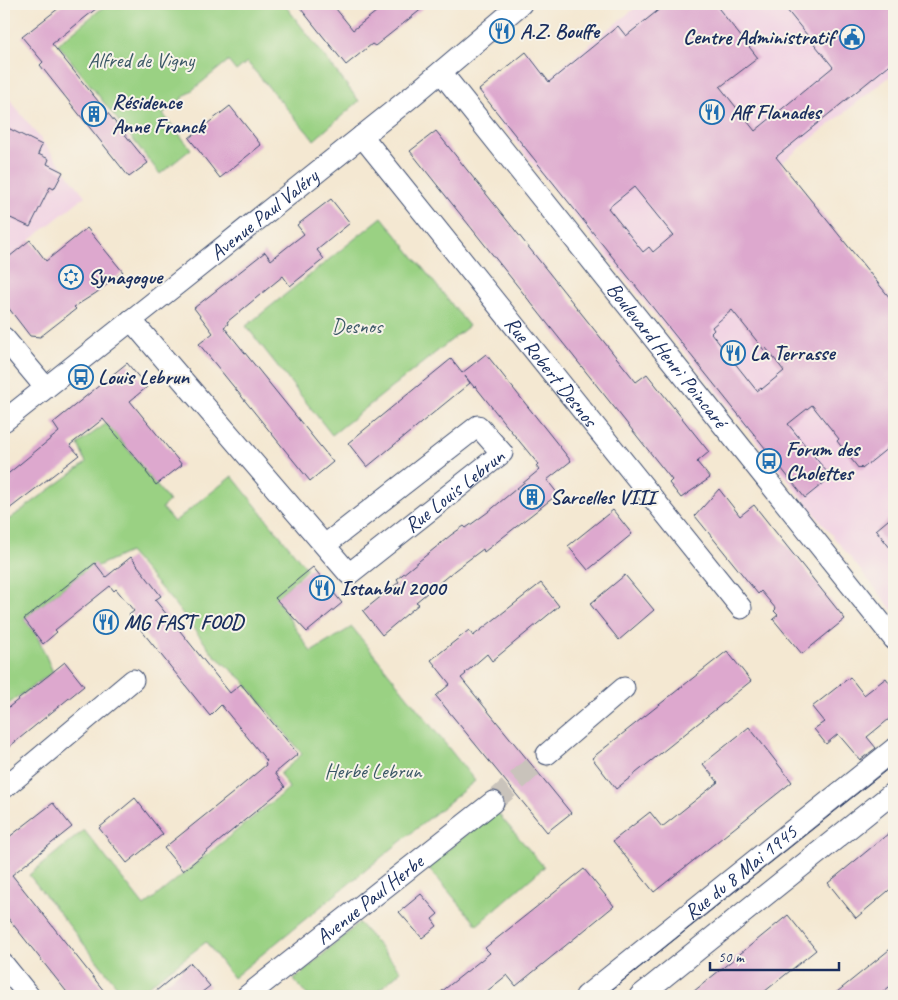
<svg xmlns="http://www.w3.org/2000/svg" width="898" height="1000" viewBox="0 0 898 1000" font-family="Caveat,sans-serif">
	<style>
		.built { fill: #f1d0e3 }
		.green { fill: #9ad183; stroke: #5a8070 }
		.building { fill: #dda8ce; fill-rule: evenodd }
		.lines { fill: none; stroke-linecap: round; stroke-linejoin: round }
		.minor-tunnel { stroke: #c9c3bb; stroke-width: 21; stroke-dasharray: 21 11; stroke-linecap: butt }
		.minor-casing { stroke: #3c4b6f; stroke-width: 23 }
		.minor { stroke: #fff; stroke-width: 21 }
		.tram { stroke: #1b2f5e; stroke-width: 1 }
		.labels { text-anchor: middle; dominant-baseline: central; stroke-width: 4; stroke-linejoin: round; paint-order: stroke }
		.poi-label { font-size: 21px; font-weight: bold; fill: #1b2f5e; stroke: #f7f3e8; text-anchor: start }
		.park-label { font-size: 21px; fill: #3b5867; stroke: #f7f3e8 }
		.street-label { font-size: 21px; fill: #1b2f5e; stroke: #f7f3e8 }
	</style>
	<rect width="100%" height="100%" fill="#f7f3e8"/>
	<filter id="ink" filterUnits="userSpaceOnUse"><feTurbulence type="fractalNoise" baseFrequency=".02" numOctaves="2"/><feDisplacementMap in="SourceGraphic" scale="10" xChannelSelector="R" yChannelSelector="G"/><feConvolveMatrix kernelMatrix="1 2 1 2 8 2 1 2 1" color-interpolation-filters="sRGB"/></filter>
	<filter id="wash" filterUnits="userSpaceOnUse"><feTurbulence type="fractalNoise" baseFrequency=".0096" numOctaves="4" result="noise"/><feDisplacementMap in="SourceGraphic" scale="20" xChannelSelector="R" yChannelSelector="G"/><feGaussianBlur stdDeviation="1.12" result="paint"/><feColorMatrix in="noise" values="0 0 0 0 0 0 0 0 0 0 0 0 0 0 0 0 0 1.4 0 .05"/><feComposite in="paint" operator="in"/></filter>
	<g filter="url(#wash)">
		<rect width="100%" height="100%" fill="#f4e8d2"/>
		<g class="built">
			<polygon points="640,4 894,4 894,73 775,168 894,318 894,612 475,92 527,50 549,77"/>
			<polygon points="4,92 85,196 4,261"/>
		</g>
		<g class="green">
			<polygon points="107,4 284,4 359,101 314,140 247,62 236,71 228,61 163,114 191,149 160,174 58,44"/>
			<polygon points="382,217 469,326 332,435 246,326"/>
			<polygon points="107,423 169,501 162,508 174,522 232,476 307,569 278,596 277,600 311,652 352,627 475,781 233,978 206,942 135,996 125,996 29,875 84,830 144,906 289,788 280,774 302,754 243,680 214,655 173,602 129,552 82,573 24,619 37,636 53,672 4,707 4,523 86,463 78,444"/>
			<polygon points="495,810 544,867 477,925 428,867"/>
			<polygon points="359,923 401,971 372,996 308,996 294,980"/>
		</g>
		<g id="blocks">
			<g class="building">
				<polygon points="64,4 102,4 52,44 148,163 129,177 40,65 43,62 22,37"/>
				<polygon points="297,4 332,4 353,30 386,4 428,4 375,46 372,44 346,65"/>
				<path d="M666,4H715L758,58L720,87L755,131L833,67L782,4H894V61L776,157L894,303V443L862,469L861,467L859,469L837,441L839,439L812,405L788,424L831,477L805,498L479,90L526,52L549,82L618,26L626,36ZM634,187L673,235L653,252L649,247L643,252L608,208ZM732,310L764,350L766,348L784,371L762,389L761,388L757,391L711,333L714,330L712,327Z"/>
				<polygon points="230,106 261,145 220,178 189,138"/>
				<polygon points="4,126 42,145 38,154 49,159 47,164 63,172 54,189 50,187 30,227 4,215"/>
				<polygon points="436,131 636,382 647,374 709,452 697,462 710,478 681,498 669,483 672,480 410,151"/>
				<polygon points="331,199 350,223 317,250 324,259 290,286 283,276 227,322 228,324 224,327 333,462 310,481 199,344 213,333 194,308 265,252 271,260 291,244 304,234 297,225"/>
				<polygon points="87,228 123,272 96,293 74,307 76,309 40,337 30,336 4,302 4,261 30,240 46,261"/>
				<polygon points="486,354 571,461 547,480 558,494 484,552 483,549 455,570 416,602 419,604 382,635 363,611 399,582 397,579 451,535 464,526 466,528 488,512 539,470 536,466 538,464 502,420 475,386 474,387 465,376 470,383 367,467 348,443 451,359 462,373"/>
				<polygon points="127,363 147,387 130,401 182,465 156,485 146,472 147,471 103,419 70,445 79,455 4,513 4,477 59,432 53,423"/>
				<polygon points="719,489 740,516 754,505 845,619 802,654 773,619 778,615 774,611 776,609 761,591 758,594 695,516"/>
				<polygon points="613,510 632,534 588,570 568,546"/>
				<polygon points="894,515 894,553 876,530"/>
				<polygon points="131,557 161,596 155,600 230,693 241,684 298,754 275,773 285,787 183,871 164,848 234,792 266,765 265,763 267,761 221,705 210,716 129,615 134,611 116,589 114,591 110,586 55,630 57,632 43,644 24,619 95,563 106,577"/>
				<polygon points="313,567 342,603 307,632 275,598"/>
				<polygon points="625,575 654,610 619,640 590,604"/>
				<polygon points="541,583 559,606 492,661 487,654 465,673 466,674 461,678 571,813 547,832 436,696 450,684 431,660 469,630 473,636"/>
				<polygon points="727,651 751,681 616,789 592,758"/>
				<polygon points="65,662 84,686 4,751 4,711"/>
				<polygon points="850,677 864,695 886,678 894,689 894,715 867,737 876,748 860,760 838,734 826,744 814,729 824,722 812,707"/>
				<polygon points="749,727 792,782 654,892 613,841 650,812 662,827 718,782 703,764"/>
				<polygon points="135,798 163,834 127,863 99,828"/>
				<polygon points="53,803 72,827 12,875 108,996 70,996 4,913 4,841"/>
				<polygon points="894,829 894,886 856,918 828,883"/>
				<polygon points="584,869 614,906 516,986 507,975 481,996 436,996 490,953 485,948"/>
				<polygon points="421,894 438,914 432,919 437,926 422,938 399,912"/>
				<polygon points="788,915 816,950 759,996 688,996"/>
				<polygon points="894,946 894,983 878,996 832,996"/>
				<polygon points="190,963 210,986 197,996 150,996"/>
			</g>
		</g>
	</g>
	<g filter="url(#ink)">
		<use href="#blocks" fill-opacity="0" stroke="#3c4b6f" stroke-width="1"/>
		<g class="lines">
			<polyline class="minor-tunnel" points="493,802 547,754"/>
			<defs>
				<g id="minor">
					<path id="s1" d="M441,72L894,639"/>
					<path id="s2" d="M362,136L741,608"/>
					<path id="s3" d="M131,320L349,574L502,453L478,426L325,545"/>
					<polyline points="4,338 45,387"/>
					<path id="s4" d="M4,421L187,276L411,97L521,4"/>
					<polyline points="547,754 624,688"/>
					<polyline points="4,788 133,680"/>
					<polyline points="4,965 29,996"/>
					<path id="s5" d="M247,996L493,802"/>
					<path id="s6" d="M586,996L894,749"/>
					<polyline points="640,996 894,792"/>
				</g>
			</defs>
			<use href="#minor" class="minor-casing"/>
			<use href="#minor" class="minor"/>
			<polyline class="tram" points="604,996 894,764"/>
		</g>
	</g>
	<defs>
		<symbol id="restaurant-ring" viewBox="-11 -11 22 22"><circle r="9.5" fill="#f7f3e8" stroke="#1f6fb2" stroke-width="1.5"/><path d="M-5-6h1v4h1v-4h1v4h1v-4h1v5L-1.5 .5V6h-2V.5L-5-1ZM5-6V6H3V1.5H1.5Q1.5-4 5-6Z" fill="#1f6fb2"/></symbol>
		<symbol id="civic-ring" viewBox="-11 -11 22 22"><circle r="9.5" fill="#f7f3e8" stroke="#1f6fb2" stroke-width="1.5"/><path d="M-.6-6.5H3V-4.5H.6V-3L4-1V1h2V6H-6V1h2V-1L-.6-3ZM-1.2 2.5V6h2.4V2.5Z" fill="#1f6fb2"/></symbol>
		<symbol id="building-ring" viewBox="-11 -11 22 22"><circle r="9.5" fill="#f7f3e8" stroke="#1f6fb2" stroke-width="1.5"/><path d="M-4-6H4V6H1V3H-1V6H-4ZM-2.5-4.3h1.7v1.8h-1.7ZM.8-4.3h1.7v1.8H.8ZM-2.5-1h1.7V.8h-1.7ZM.8-1h1.7V.8H.8Z" fill="#1f6fb2"/></symbol>
		<symbol id="synagogue-ring" viewBox="-11 -11 22 22"><circle r="9.5" fill="#f7f3e8" stroke="#1f6fb2" stroke-width="1.5"/><path d="M0-6.5L5.6 3.2H-5.6ZM0 6.5L5.6-3.2H-5.6Z" fill="#1f6fb2"/></symbol>
		<symbol id="bus-ring" viewBox="-11 -11 22 22"><circle r="9.5" fill="#f7f3e8" stroke="#1f6fb2" stroke-width="1.5"/><path d="M-5-6H5V4H4V6H2V4H-2V6H-4V4H-5ZM-3.5-4V0h7V-4ZM-3.5 1.2v1.5H-2V1.2ZM2 1.2v1.5H3.5V1.2Z" fill="#1f6fb2"/></symbol>
	</defs>
	<g fill-rule="evenodd">
		<use href="#restaurant-ring" x="488" y="17" width="28" height="28"/>
		<use href="#civic-ring" x="838" y="23" width="28" height="28"/>
		<use href="#restaurant-ring" x="698" y="98" width="28" height="28"/>
		<use href="#building-ring" x="80" y="100" width="28" height="28"/>
		<use href="#synagogue-ring" x="57" y="263" width="28" height="28"/>
		<use href="#restaurant-ring" x="719" y="339" width="28" height="28"/>
		<use href="#bus-ring" x="67" y="363" width="28" height="28"/>
		<use href="#bus-ring" x="755" y="447" width="28" height="28"/>
		<use href="#building-ring" x="518" y="483" width="28" height="28"/>
		<use href="#restaurant-ring" x="308" y="574" width="28" height="28"/>
		<use href="#restaurant-ring" x="92" y="608" width="28" height="28"/>
	</g>
	<g class="labels">
		<g class="poi-label">
			<text x="520" y="31">A.Z. Bouffe</text>
			<text x="834" y="37" text-anchor="end">Centre Administratif</text>
			<text x="112" y="102">Résidence<tspan x="112" dy="24">Anne Franck</tspan></text>
			<text x="730" y="112">Aff Flanades</text>
			<text x="88" y="277">Synagogue</text>
			<text x="750" y="353">La Terrasse</text>
			<text x="98" y="377">Louis Lebrun</text>
			<text x="786" y="449">Forum des<tspan x="786" dy="24">Cholettes</tspan></text>
			<text x="550" y="497">Sarcelles VIII</text>
			<text x="340" y="588">Istanbul 2000</text>
			<text x="124" y="622">MG FAST FOOD</text>
		</g>
		<g class="park-label">
			<text x="141" y="60">Alfred de Vigny</text>
			<text x="357" y="326">Desnos</text>
			<text x="373" y="771">Herbé Lebrun</text>
		</g>
		<g class="street-label">
			<text stroke="none"><textPath href="#s4" startOffset="332">Avenue Paul Valéry</textPath></text>
			<text stroke="none"><textPath href="#s1" startOffset="362">Boulevard Henri Poincaré</textPath></text>
			<text stroke="none"><textPath href="#s2" startOffset="302">Rue Robert Desnos</textPath></text>
			<text stroke="none"><textPath href="#s3" startOffset="469">Rue Louis Lebrun</textPath></text>
			<text stroke="none"><textPath href="#s6" startOffset="198">Rue du 8 Mai 1945</textPath></text>
			<text stroke="none"><textPath href="#s5" startOffset="156">Avenue Paul Herbe</textPath></text>
		</g>
	</g>
	<rect width="898" height="1000" fill="none" stroke="#f7f3e8" stroke-width="20"/>
	<path d="M710 962v8h129v-8" fill="none" stroke="#1b2f5e" stroke-width="2.5"/>
	<text x="718" y="962" font-size="15" fill="#1b2f5e" stroke="#f7f3e8" stroke-width="4" paint-order="stroke">50 m</text>
</svg>
